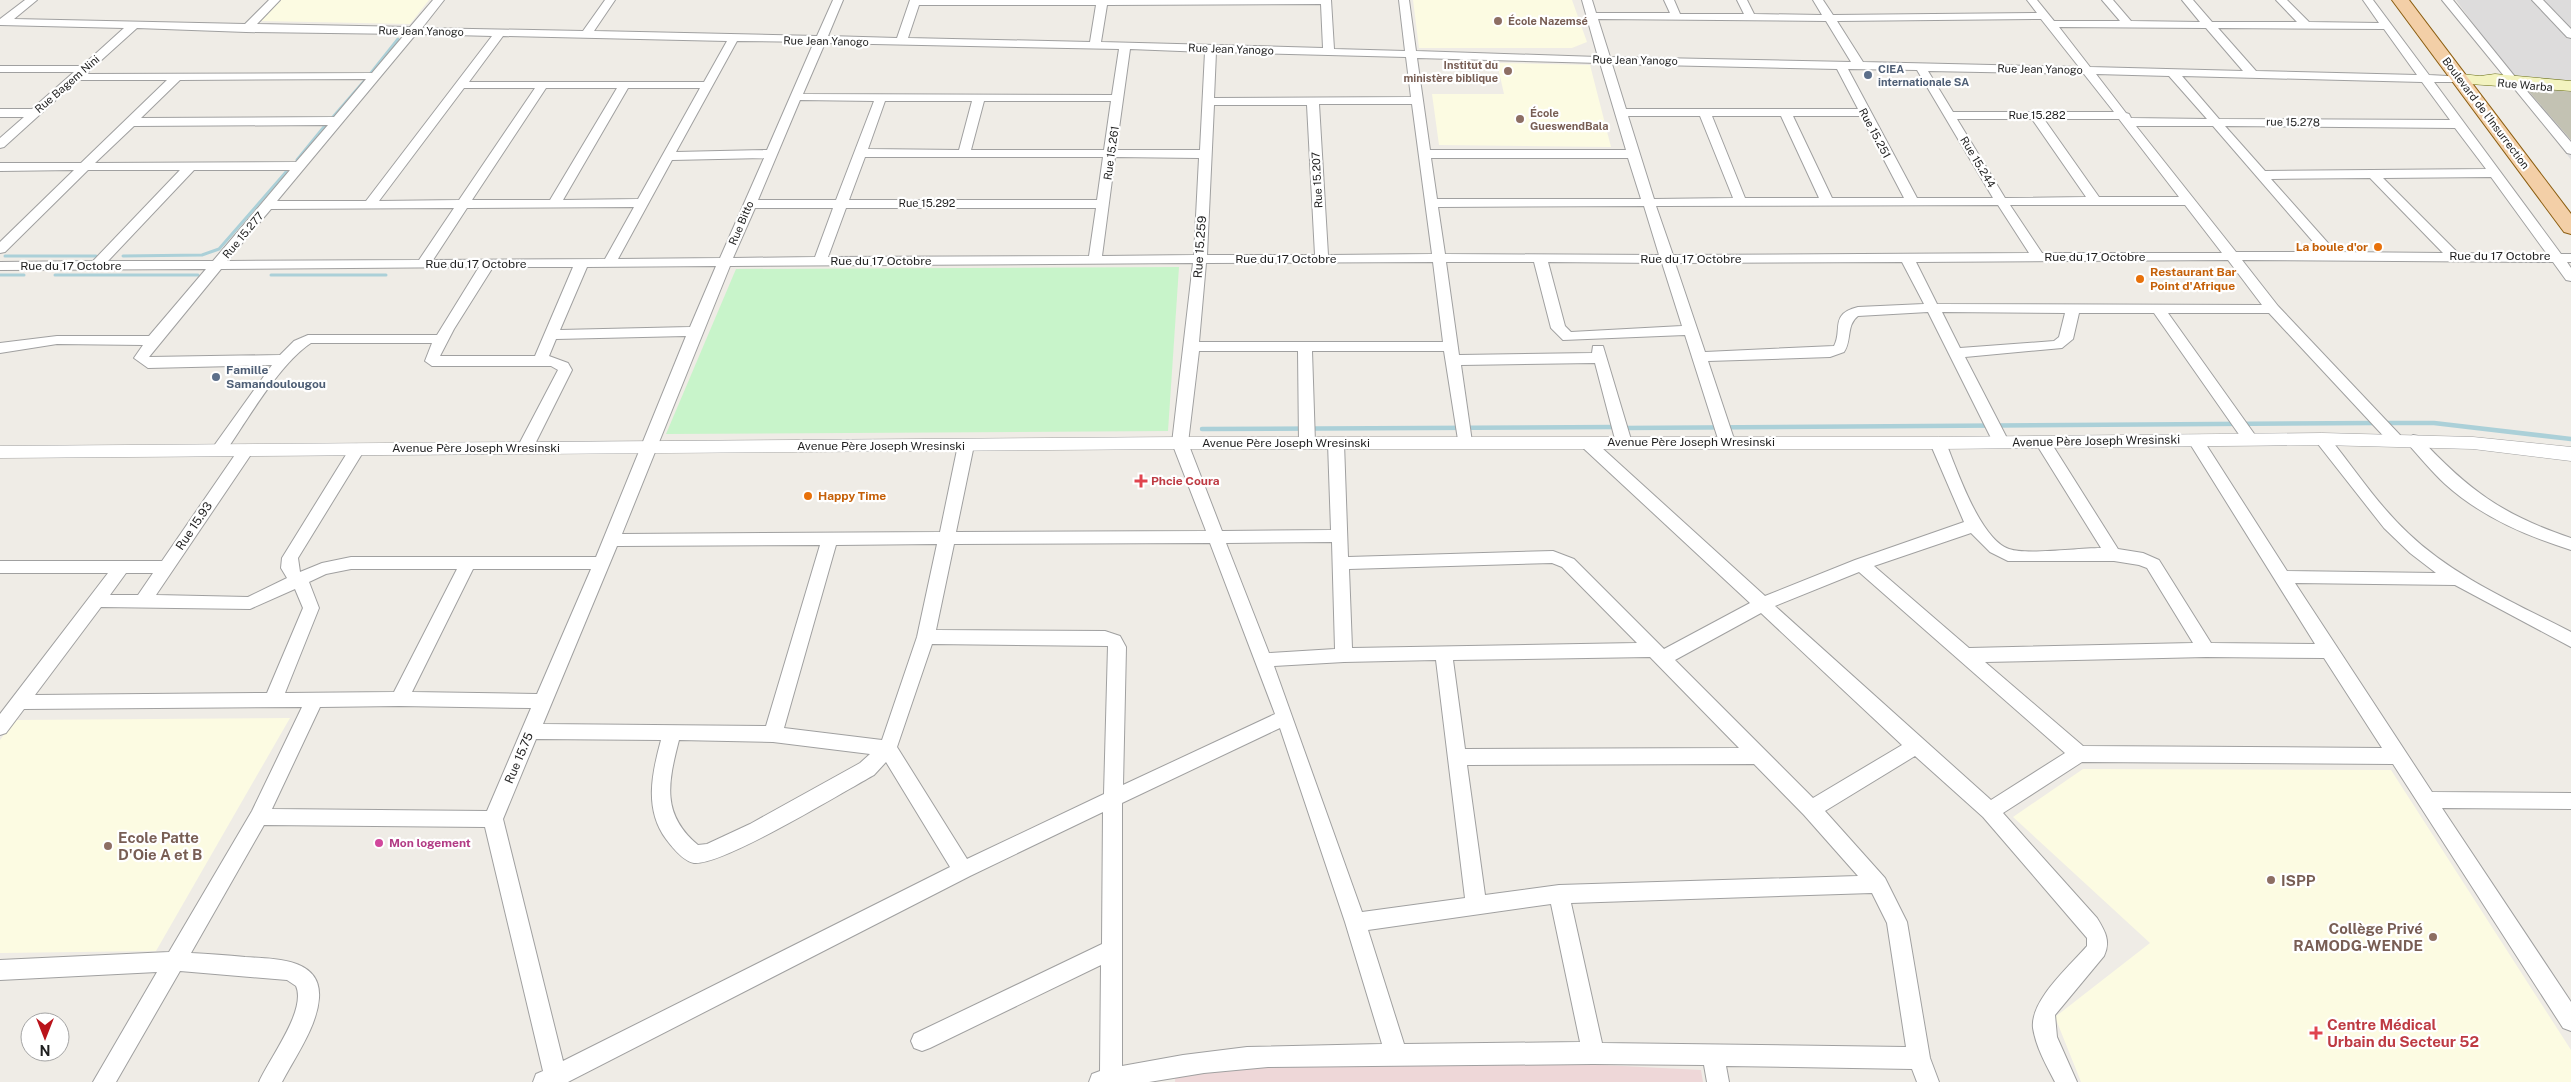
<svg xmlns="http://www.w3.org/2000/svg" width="2571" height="1082" viewBox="0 0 2571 1082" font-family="'Public Sans',sans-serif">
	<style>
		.residential { fill: #dddcdc }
		.commercial { fill: #eed7d8 }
		.education { fill: #fcfbe2 }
		.construction { fill: #c3c2b3 }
		.park { fill: #c8f4ca }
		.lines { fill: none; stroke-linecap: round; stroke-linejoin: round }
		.stream-far1 { stroke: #abd0d8; stroke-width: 3 }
		.stream { stroke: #abd0d8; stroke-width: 4.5 }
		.minor-casing { stroke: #a0a0a0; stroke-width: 2 }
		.tertiary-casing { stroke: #a0a0a0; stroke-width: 1 }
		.secondary-casing { stroke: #666c10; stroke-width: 1 }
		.primary-casing { stroke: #8b5d0f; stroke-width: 2 }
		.minor { fill: #fff; fill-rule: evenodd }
		.tertiary { fill: #fff; fill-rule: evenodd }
		.secondary { fill: #f3f3c0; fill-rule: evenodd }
		.primary { fill: #f3cfa7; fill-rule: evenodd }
		.education-dot { fill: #8d6e63; stroke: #fff; stroke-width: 2 }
		.service-dot { fill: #5c6f8a; stroke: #fff; stroke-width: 2 }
		.food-dot { fill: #e8710a; stroke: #fff; stroke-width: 2 }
		.health-dot { fill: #e0444e; stroke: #fff; stroke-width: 2 }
		.hotel-dot { fill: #d1479c; stroke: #fff; stroke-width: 2 }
		.labels { text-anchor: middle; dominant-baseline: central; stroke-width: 4.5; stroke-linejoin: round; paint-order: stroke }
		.far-education-label { font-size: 11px; font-weight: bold; fill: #785e54; stroke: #fff; text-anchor: start }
		.far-street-label { font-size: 11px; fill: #1f1f1f; stroke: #fff }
		.far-service-label { font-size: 11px; font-weight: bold; fill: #4e5e75; stroke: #fff; text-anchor: start }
		.street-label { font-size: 12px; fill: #1f1f1f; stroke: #fff }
		.food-label { font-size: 12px; font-weight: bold; fill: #c56008; stroke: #fff; text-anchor: start }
		.service-label { font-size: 12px; font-weight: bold; fill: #4e5e75; stroke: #fff; text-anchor: start }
		.health-label { font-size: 12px; font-weight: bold; fill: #be3a42; stroke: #fff; text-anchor: start }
		.hotel-label { font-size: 12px; font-weight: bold; fill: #b23c85; stroke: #fff; text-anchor: start }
		.near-education-label { font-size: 15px; font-weight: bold; fill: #785e54; stroke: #fff; text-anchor: start }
		.near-health-label { font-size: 15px; font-weight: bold; fill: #be3a42; stroke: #fff; text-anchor: start }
	</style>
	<rect width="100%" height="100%" fill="#efece6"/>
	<polygon class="residential" points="2456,0 2571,0 2571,160"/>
	<polygon class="commercial" points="1403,1055 1701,1070 1703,1082 1175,1082 1176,1071"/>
	<g class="education">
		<polygon points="281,0 429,0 410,24 261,21"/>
		<polygon points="1413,0 1572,0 1587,42 1572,48 1419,48"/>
		<polygon points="1497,63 1590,65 1611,147 1439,145 1432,94 1504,94"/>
		<polygon points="290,718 156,951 0,953 0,740 15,720"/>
		<polygon points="2083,769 2391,770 2571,1050 2571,1082 2081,1082 2055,1017 2150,943 2013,817"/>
	</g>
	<polygon class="construction" points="2525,87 2571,92 2571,140"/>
	<polygon class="park" points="1179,267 1168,431 666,434 736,269"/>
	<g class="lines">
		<g class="stream-far1">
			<polyline points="371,73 398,39"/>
			<polyline points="333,117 366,79"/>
			<polyline points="297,160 328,122"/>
			<polyline points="5,256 96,256"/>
			<polyline points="123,256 202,255 219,249 286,172"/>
			<polyline points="0,275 24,275"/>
			<polyline points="55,275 198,275"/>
			<polyline points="271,275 386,275"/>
		</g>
		<g class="stream">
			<polyline points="2383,423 2434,423 2571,439"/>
			<polyline points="1624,428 2376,423"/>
			<polyline points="1202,429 1616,427"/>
		</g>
		<defs>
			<g id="minor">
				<path d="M25,0H37L14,19L245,24L269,0H280L257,24L410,27L433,0H444L422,28L583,31L605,0H615L594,31L817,36L833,0H843L828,36L897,38L910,0H1331L1334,49L1405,51L1399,0H1409L1416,51L1598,57L1582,0H1592L1596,13H1670L1664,0H1674L1680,14H1744L1737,0H1747L1754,14L1822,15L1813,0H1823L1833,15L2037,13L2027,0H2037L2054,21H2120L2102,0H2113L2131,21L2200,22L2182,0H2193L2212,22H2297L2276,0H2287L2309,22L2379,23L2363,0H2373L2429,75L2465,77V81L2461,82H2434L2561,254H2571V262H2567L2571,268V281L2566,280L2553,262L2242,260L2278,306L2400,435L2403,439L2400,443H2390L2269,313H2168L2255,435L2258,439L2255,443H2245L2154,313H2079L2073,339L2062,348L1965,357L2009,442L2001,447L1993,442L1928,312L1858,316C1846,325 1852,340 1844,352L1830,357L1708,361L1735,442L1727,447L1719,442L1685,335L1563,340L1551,328L1534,262H1446L1459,355L1592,353L1593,346H1603L1632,443L1629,447L1624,448L1616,443L1595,363L1461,365L1472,442L1464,447L1459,446L1444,351H1312L1315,443L1307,448L1299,443L1298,351H1199L1188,443L1222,531L1331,530L1328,443L1336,438L1344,443L1348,557L1553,551L1574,559L1664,649L1750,603L1581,446L1578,442L1581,438H1591L1765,596L1855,560L1964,522L1930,443L1938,438L1946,443C1957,470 1980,539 2009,549C2026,555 2079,548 2101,548L2035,442L2043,437L2048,438L2118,549L2143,553L2159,560L2211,643L2315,644L2187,439L2190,435H2200L2287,571L2436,573L2410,553L2384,528L2314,439L2317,435H2327C2354,468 2377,504 2408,533C2454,577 2515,603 2571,632V647L2455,585L2295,583L2432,792L2571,793V809L2442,808L2571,1002V1031L2563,1028L2393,764L2082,762L2003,813L2097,918C2105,931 2111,941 2104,956L2055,1015L2057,1037L2077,1082H2055C2046,1065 2036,1047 2033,1028C2030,1000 2070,966 2087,946V938L1983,817L1915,756L1825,811L1885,878L1907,922L1930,1058L1939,1082H1917L1912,1069L1726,1066L1729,1082H1707L1704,1065L1593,1064L1268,1067L1204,1073L1149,1082H1089L1092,1074L1100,1071L1101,965L930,1048L922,1051L914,1048L911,1041L914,1034L1102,944L1103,812L970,876L568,1082H533L536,1074L543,1071L485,827L264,825L191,953C209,954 227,955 245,957C272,959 322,957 319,998C317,1027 295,1057 282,1082H259C269,1059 307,1010 296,986L287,980L180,971L116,1082H93L157,972L0,980V960L169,952L252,811L302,707L24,709L6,733L0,735V714L108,573H0V561H162L241,446L246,445L254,450L156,595L248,597L287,578L281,568L282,558L352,445L357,444L365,449L298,558L300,572L322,563L351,557H596L686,336L556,339L549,356L568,363L572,370L533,448L525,453L517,448L558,370L551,366H432L425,361L432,343H311C279,364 246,422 224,454L219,455L211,450L272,365L148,368L134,358L143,345L57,344L0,353V343L57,336H149L206,269L0,270V262L93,261L180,170H88L5,252L0,253V242L74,170L0,171V163H81L167,80H78L4,147L0,148V138L24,117H0V109H32L74,72H0V66H82L124,28L0,25V19ZM1321,4L1323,48L1101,42L1107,5ZM919,5H1096L1090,42L908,38ZM1598,19L1826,21L1851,62L1610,57ZM2041,19L2079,67L1863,62L1837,21ZM2059,27L2206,28L2243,71L2090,67ZM137,28L246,32L405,34L372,73L86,74ZM2218,28L2384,29L2417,75L2256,71ZM416,34L492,36L366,201H277ZM503,36L727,41L704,82H469ZM737,41L814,42L767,150L676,152ZM825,43L1119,49L1112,95L803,94ZM1130,49L1205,52L1200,150H1116ZM1216,52L1406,57L1411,97L1214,98ZM1417,58L1600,63L1626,150H1430ZM1612,64L1837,69L1858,109H1626ZM1848,69L1917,70L1993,198H1917ZM1928,71L2084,74L2114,112H1953ZM2096,74L2169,76L2207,119L2131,118L2129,114L2126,113ZM2182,76L2422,82L2450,120L2219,119ZM366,79L334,117L141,118L180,80ZM464,88H535L459,200L379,201ZM546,88H617L550,200H472ZM628,88H700L638,199L563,200ZM800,100L874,101L836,200H758ZM885,101H972L959,150L868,149ZM984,101H1111L1104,150H971ZM1319,104H1412L1432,254L1328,255ZM1214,105H1307L1315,255H1207ZM1628,116H1700L1733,198L1654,199ZM1712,116H1781L1819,198H1745ZM1793,116H1861L1904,198H1832ZM1957,119H2032L2086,197L2005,198ZM2044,119H2119L2179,197H2099ZM328,125L296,162L95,163L134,126ZM2136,126H2213L2322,252H2236ZM2225,126L2455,128L2486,169L2265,171ZM865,157H1103L1097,200H849ZM1115,157L1199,158L1194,255L1102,256ZM764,158L720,258L618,259L672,160ZM1431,158H1628L1641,199H1437ZM194,170H290L213,261H108ZM2491,177L2547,254L2458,253L2383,178ZM2370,178L2443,253L2336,252L2271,179ZM1998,205L2029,253L1673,255L1656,206ZM2010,205H2185L2222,253H2042ZM1644,206L1659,255L1445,254L1438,207ZM634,207L605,259L433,260L467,208ZM454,208L419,260L227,261L271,209ZM755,208H833L815,257L733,258ZM846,208H1096L1089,256L828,257ZM2228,260L2262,305L1937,304L1916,262ZM1433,262L1443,342H1199L1206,263ZM1548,262L1662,263L1682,326L1571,332L1565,326ZM1902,262L1924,304L1858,307C1829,314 1843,330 1834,346L1705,352L1675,263ZM1193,263L1172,443L1206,531L956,532L974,445L966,440L958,445L940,532L622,534L730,266ZM716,266L690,327L560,330L587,267ZM479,267L437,335H308L294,341L280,355L149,357L221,269ZM493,267H573L535,356H440L454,329ZM1942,312L2065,313L2059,337L2054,341L1960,348ZM1971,533L1990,552L2008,561H2114L2139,565L2147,568L2193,643L1969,648L1874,566ZM1332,542L1335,649L1269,653L1226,543ZM1210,543L1275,714L1123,785L1126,647L1120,636L1105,631L936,630L954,544ZM937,544L917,637L882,740L784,728L836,545ZM820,545L766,726L543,724L617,546ZM1552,563L1562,567L1637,643L1352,648L1349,569ZM351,569H457L394,692L285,693L319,608L309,582L326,574ZM473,569H591L537,694L412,692ZM1859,572L2065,753L1991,800L1775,606ZM126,573H153L138,595H110ZM295,589L303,608L267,693L35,695L101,607L250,609ZM1761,613L1902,745L1813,798L1675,660ZM932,644L1108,646L1104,794L967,859L897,747ZM1650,657L1739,748L1465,749L1453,660ZM2206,657L2324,658L2382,748L2083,746L1985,662ZM1436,660L1465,898L1362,912L1274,666L1344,662ZM399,706L531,708L487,811L272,809L320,707ZM1280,728L1345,922L1382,1044L1247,1047L1183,1055L1122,1066V803ZM536,739L661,740C652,773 644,809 666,839C672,847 683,861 694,863C722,866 843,792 874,775L886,762L950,867L563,1061L503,819ZM679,740L773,742L870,754L860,763L750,824L707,844L698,845C661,814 668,783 679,740ZM1754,764L1804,815L1858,876L1559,885L1485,895L1467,765ZM1872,893L1887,923L1906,1047L1602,1043L1571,903ZM1551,904L1580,1042L1404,1044L1368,930Z"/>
				<polygon points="2442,0 2453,0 2516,78 2516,82 2520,83 2571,142 2571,154 2567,153"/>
				<polygon points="2532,0 2543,0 2571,29 2571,38 2567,37"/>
				<path d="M2413,435L2418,436C2467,489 2502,515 2571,538V550C2526,536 2480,516 2445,484C2431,471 2420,457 2408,444L2405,440Z"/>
			</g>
			<polygon id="tertiary" points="2322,433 2473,437 2571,447 2571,461 2473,449 2322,445 1938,449 1180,449 0,458 0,446 1180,437 1938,437"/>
			<polygon id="secondary" points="2461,74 2480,76 2495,74 2571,81 2571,91 2455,83 2453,79"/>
			<polygon id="primary" points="2392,0 2409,0 2571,214 2571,234 2564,232"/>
		</defs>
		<use href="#minor" class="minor-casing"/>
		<use href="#tertiary" class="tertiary-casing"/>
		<use href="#secondary" class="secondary-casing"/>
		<use href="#primary" class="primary-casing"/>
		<use href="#minor" class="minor"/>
		<use href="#tertiary" class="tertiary"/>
		<use href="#secondary" class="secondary"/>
		<use href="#primary" class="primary"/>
	</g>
	<g class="education-dot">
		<circle cx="1498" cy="21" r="5"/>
		<circle cx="1508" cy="71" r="5"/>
		<circle cx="1520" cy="119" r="5"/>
		<circle cx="108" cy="846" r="5"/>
		<circle cx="2271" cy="880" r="5"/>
		<circle cx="2433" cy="937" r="5"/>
	</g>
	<g class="service-dot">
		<circle cx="1868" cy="75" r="5"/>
		<circle cx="216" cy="377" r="5"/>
	</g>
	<g class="food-dot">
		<circle cx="2378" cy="247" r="5"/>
		<circle cx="2140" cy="279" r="5"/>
		<circle cx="808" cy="496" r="5"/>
	</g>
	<g class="health-dot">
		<path d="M1138.5 473.5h5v5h5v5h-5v5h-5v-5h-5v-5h5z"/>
		<path d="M2313.5 1025.5h5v5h5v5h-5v5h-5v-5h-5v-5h5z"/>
	</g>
	<circle class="hotel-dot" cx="379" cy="843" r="5"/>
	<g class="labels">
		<g class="far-education-label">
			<text x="1508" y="21">École Nazemsé</text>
			<text x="1498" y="65" text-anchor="end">Institut du<tspan x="1498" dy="13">ministère biblique</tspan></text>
			<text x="1530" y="113">École<tspan x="1530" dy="13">GueswendBala</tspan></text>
		</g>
		<g class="far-street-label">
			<text transform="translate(421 31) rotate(1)">Rue Jean Yanogo</text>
			<text transform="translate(826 41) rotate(1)">Rue Jean Yanogo</text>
			<text transform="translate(1231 49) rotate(2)">Rue Jean Yanogo</text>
			<text transform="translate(1635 60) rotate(1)">Rue Jean Yanogo</text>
			<text transform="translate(2040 69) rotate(1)">Rue Jean Yanogo</text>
			<text transform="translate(67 84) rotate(-41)">Rue Bagem Nini</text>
			<text transform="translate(2525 85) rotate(5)">Rue Warba</text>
			<text transform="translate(2486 113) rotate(53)">Boulevard de l'Insurrection</text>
			<text x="2037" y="115">Rue 15.282</text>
			<text transform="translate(2293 122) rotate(1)">rue 15.278</text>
			<text transform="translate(1875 133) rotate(62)">Rue 15.251</text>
			<text transform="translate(1111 153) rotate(-82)">Rue 15.261</text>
			<text transform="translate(1978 162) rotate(59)">Rue 15.244</text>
			<text transform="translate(1317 180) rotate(-93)">Rue 15.207</text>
			<text x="927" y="203">Rue 15.292</text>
			<text transform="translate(741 223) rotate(-67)">Rue Bitto</text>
			<text transform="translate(243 235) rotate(-50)">Rue 15.277</text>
		</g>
		<g class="far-service-label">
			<text x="1878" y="69">CIEA<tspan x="1878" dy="13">internationale SA</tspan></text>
		</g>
		<g class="street-label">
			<text transform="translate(1200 247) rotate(-86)">Rue 15.259</text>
			<text x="2500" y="256">Rue du 17 Octobre</text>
			<text x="2095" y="257">Rue du 17 Octobre</text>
			<text x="1286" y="259">Rue du 17 Octobre</text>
			<text x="1691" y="259">Rue du 17 Octobre</text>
			<text x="881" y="261">Rue du 17 Octobre</text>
			<text x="476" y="264">Rue du 17 Octobre</text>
			<text x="71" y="266">Rue du 17 Octobre</text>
			<text transform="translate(2096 441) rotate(-1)">Avenue Père Joseph Wresinski</text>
			<text x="1691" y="442">Avenue Père Joseph Wresinski</text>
			<text x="1286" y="443">Avenue Père Joseph Wresinski</text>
			<text x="881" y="446">Avenue Père Joseph Wresinski</text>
			<text x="476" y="448">Avenue Père Joseph Wresinski</text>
			<text transform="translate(194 526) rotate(-56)">Rue 15.93</text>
			<text transform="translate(519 758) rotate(-67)">Rue 15.75</text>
		</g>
		<g class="food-label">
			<text x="2368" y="247" text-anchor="end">La boule d'or</text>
			<text x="2150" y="272">Restaurant Bar<tspan x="2150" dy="14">Point d'Afrique</tspan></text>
			<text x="818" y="496">Happy Time</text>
		</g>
		<g class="service-label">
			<text x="226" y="370">Famille<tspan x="226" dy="14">Samandoulougou</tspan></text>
		</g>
		<g class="health-label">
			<text x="1151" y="481">Phcie Coura</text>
		</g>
		<g class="hotel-label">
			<text x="389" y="843">Mon logement</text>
		</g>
		<g class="near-education-label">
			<text x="118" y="837">Ecole Patte<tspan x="118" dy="17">D'Oie A et B</tspan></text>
			<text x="2281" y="880">ISPP</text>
			<text x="2423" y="928" text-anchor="end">Collège Privé<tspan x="2423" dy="17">RAMODG-WENDE</tspan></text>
		</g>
		<g class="near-health-label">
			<text x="2327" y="1024">Centre Médical<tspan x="2327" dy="17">Urbain du Secteur 52</tspan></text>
		</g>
	</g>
	<g transform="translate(45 1037) rotate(180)"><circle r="24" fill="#ffffff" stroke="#a5a5a5"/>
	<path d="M0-4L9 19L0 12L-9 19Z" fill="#ba141b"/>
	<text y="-8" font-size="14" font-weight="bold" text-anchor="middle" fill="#1f1f1f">N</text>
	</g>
</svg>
